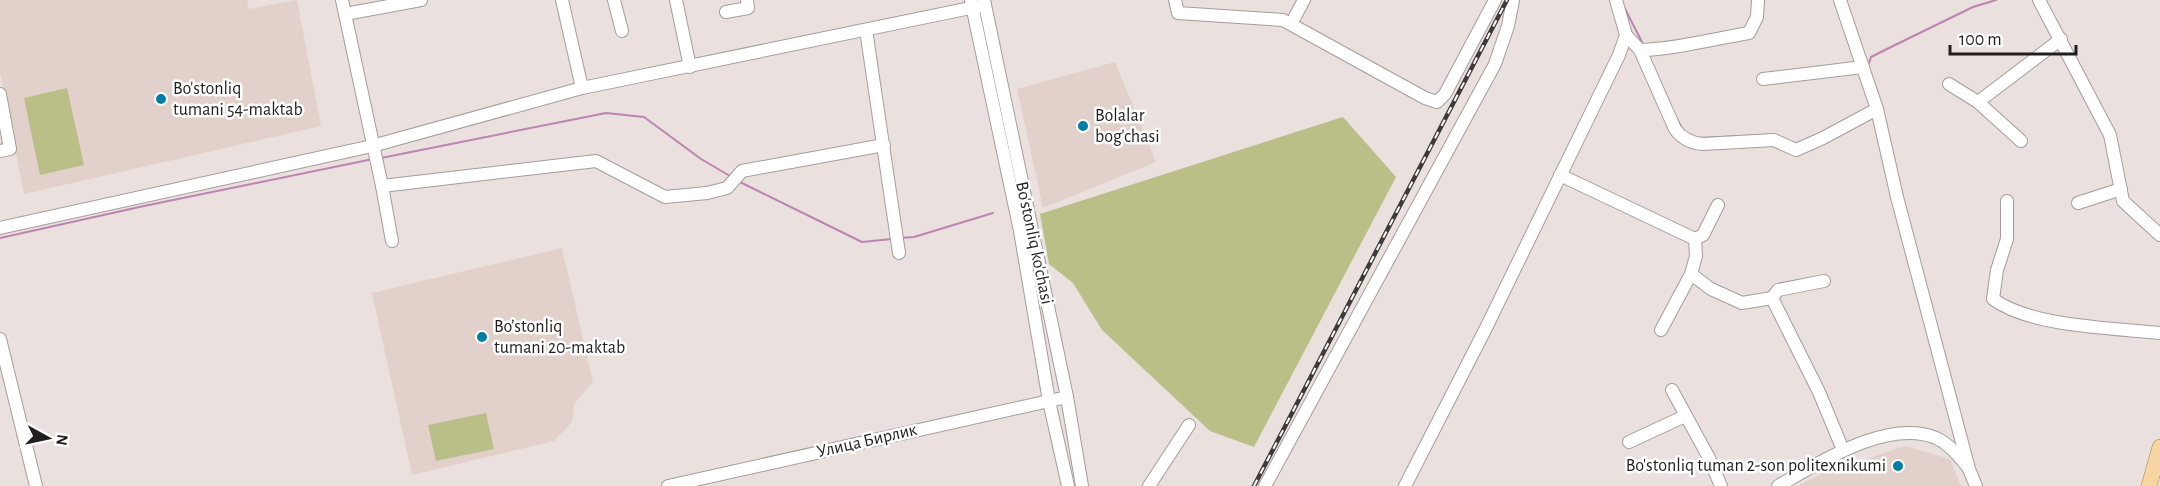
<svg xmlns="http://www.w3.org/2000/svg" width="2160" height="486" viewBox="0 0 2160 486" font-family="'Alegreya Sans',sans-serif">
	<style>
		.built { fill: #e2d1ca }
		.green { fill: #babe87 }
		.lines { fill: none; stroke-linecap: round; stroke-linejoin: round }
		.stream { stroke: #bc84b3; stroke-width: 2 }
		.minor-casing { stroke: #a69d9a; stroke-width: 14 }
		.major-casing { stroke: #a8834c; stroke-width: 16 }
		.minor { stroke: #fff; stroke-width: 12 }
		.major { stroke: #f7d6a3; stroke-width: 15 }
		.rail-casing { stroke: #3e3a39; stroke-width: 4.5 }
		.rail { stroke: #fff; stroke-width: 2; stroke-dasharray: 7; stroke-linecap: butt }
		.poi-dot { fill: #007da3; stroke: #fff; stroke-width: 2 }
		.labels { text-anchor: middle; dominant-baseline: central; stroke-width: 5; stroke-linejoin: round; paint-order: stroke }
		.poi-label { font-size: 18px; fill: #211e1d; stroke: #fff; text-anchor: start }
		.street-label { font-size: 18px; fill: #211e1d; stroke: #fff }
	</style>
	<rect width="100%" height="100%" fill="#eae0dd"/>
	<g class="built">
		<polygon points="0,0 247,0 249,9 297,0 321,126 24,194 0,72"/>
		<polygon points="1115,62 1156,162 1043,208 1017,89"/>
		<polygon points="562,248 593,382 574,404 572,422 554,441 412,475 372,293"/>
		<polygon points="1905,446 1950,459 1961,486 1798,486 1821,474"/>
	</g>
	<g class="green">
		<polygon points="67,88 84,165 40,175 24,98"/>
		<polygon points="1343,117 1396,177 1254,447 1210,431 1102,330 1073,283 1049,264 1040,214"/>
		<polygon points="486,413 494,449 436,461 428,425"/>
	</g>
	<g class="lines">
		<g class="stream">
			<polyline points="1623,5 1642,42"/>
			<polyline points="1869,63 1871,57 1891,47 1973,7 1996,0"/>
			<polyline points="1677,119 1683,130"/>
			<polyline points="1698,138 1764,135"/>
			<polyline points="381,158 606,113 644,117 701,159 730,176"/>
			<polyline points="738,181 862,242 892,239"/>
			<polyline points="0,238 144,206 373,159"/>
			<polyline points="900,238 914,237 993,213"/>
		</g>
		<defs>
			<g id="minor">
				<polyline points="342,0 382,186 392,241"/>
				<polyline points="562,0 582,88"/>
				<polyline points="614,0 622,31"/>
				<polyline points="676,0 690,67"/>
				<polyline points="984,0 1067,397 1082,486"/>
				<polyline points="1175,0 1178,13 1283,20 1425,98 1437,102 1445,94 1495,0"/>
				<polyline points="1840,0 1877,109 1897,197 1969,469 1976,486"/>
				<polyline points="2039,0 2110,135 2123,201 2160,235"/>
				<polyline points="971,1 1020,231 1049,401 1068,486"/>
				<polyline points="726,12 748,8 747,0"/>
				<polyline points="345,14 421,0"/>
				<polyline points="1291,24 1304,0"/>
				<polyline points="866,30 899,253"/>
				<path d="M1626,35L1640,50L1675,129C1682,139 1691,143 1703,144L1774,140L1796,150L1823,138L1877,109"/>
				<path d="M1640,50C1676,49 1713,39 1749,33L1757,17L1758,0"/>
				<polyline points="1763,79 1863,67"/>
				<polyline points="1949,84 1978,102 2021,141"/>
				<polyline points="0,94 10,149 0,151"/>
				<polyline points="1978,102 2061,39"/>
				<polyline points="1560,175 1695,239"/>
				<polyline points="382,186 596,161 665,197 707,193 727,188 742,171 884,145"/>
				<path d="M2007,201V239L1997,270L1993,299C2031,327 2113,328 2160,333"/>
				<polyline points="2078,203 2121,189"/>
				<polyline points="0,228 372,146 582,88 985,5"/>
				<polyline points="1691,274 1696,256 1695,239 1703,235 1718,205"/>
				<polyline points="1772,298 1778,290 1824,281"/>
				<polyline points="1661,330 1691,274 1711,289 1742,303 1772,298 1819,392 1843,450"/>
				<polyline points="0,339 36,486"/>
				<polyline points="1672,390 1709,458 1721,486"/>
				<polyline points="1629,442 1685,416"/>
				<polyline points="668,486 1067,397"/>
				<polyline points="1149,486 1189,425"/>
				<polyline points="1265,486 1495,64 1508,26 1513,0"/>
				<polyline points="1405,486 1485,330 1619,55 1626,35 1616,0"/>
				<path d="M1778,486C1819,463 1887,418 1936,438C1949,444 1958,455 1967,466"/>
			</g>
			<polyline id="major" points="2149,486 2160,447"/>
		</defs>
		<use href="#minor" class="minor-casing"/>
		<use href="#major" class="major-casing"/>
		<use href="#minor" class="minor"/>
		<use href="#major" class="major"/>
		<defs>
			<polyline id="rail" points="1254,486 1507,0"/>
		</defs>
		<use href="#rail" class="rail-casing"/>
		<use href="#rail" class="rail"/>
	</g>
	<g class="poi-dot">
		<circle cx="161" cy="99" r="6"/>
		<circle cx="1083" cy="126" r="6"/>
		<circle cx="482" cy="337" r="6"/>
		<circle cx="1898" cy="466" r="6"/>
	</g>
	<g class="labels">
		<g class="poi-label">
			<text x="173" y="89">Bo'stonliq<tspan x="173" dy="21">tumani 54-maktab</tspan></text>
			<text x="1095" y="116">Bolalar<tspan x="1095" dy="21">bog'chasi</tspan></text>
			<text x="494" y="327">Bo’stonliq<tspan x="494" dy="21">tumani 20-maktab</tspan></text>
			<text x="1886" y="466" text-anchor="end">Bo'stonliq tuman 2-son politexnikumi</text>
		</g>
		<g class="street-label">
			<text transform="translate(1034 243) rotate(78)">Bo'stonliq ko'chasi</text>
			<text transform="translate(867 441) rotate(-13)">Улица Бирлик</text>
		</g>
	</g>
	<g transform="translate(48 438) rotate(98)" stroke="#ffffff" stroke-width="4.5" paint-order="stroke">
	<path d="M0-4.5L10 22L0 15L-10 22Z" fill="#211e1d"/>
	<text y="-9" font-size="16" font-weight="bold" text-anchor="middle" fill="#211e1d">N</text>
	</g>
	<path d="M1950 45v9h126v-9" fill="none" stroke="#211e1d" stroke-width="3"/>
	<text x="1959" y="45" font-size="18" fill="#211e1d" stroke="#ffffff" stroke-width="4.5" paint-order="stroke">100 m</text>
</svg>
